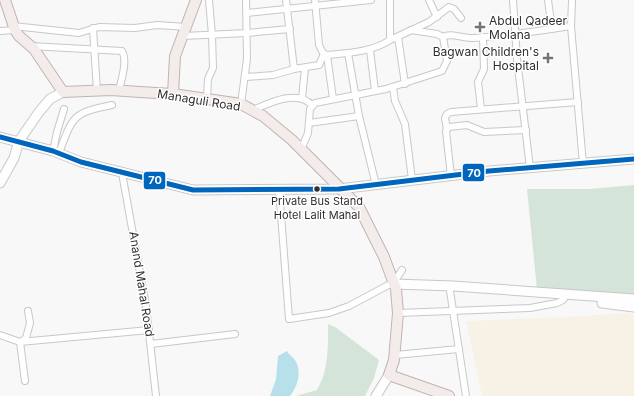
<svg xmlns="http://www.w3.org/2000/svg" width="634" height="396" viewBox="0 0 634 396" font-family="Inter,sans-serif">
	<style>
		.education { fill: #f8f2e6 }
		.green { fill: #d5e4d9 }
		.water { fill: #b8e0eb }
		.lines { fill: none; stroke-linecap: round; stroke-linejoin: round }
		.street-casing { stroke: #c8c8c8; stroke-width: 8 }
		.secondary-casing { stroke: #c8c8c8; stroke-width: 11 }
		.primary-casing { stroke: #c0b4b0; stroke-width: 12 }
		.street { stroke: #fefefe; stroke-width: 6 }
		.secondary { stroke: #fefefe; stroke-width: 9 }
		.primary { stroke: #f3ecea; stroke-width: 10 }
		.bus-1-casing { stroke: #fff; stroke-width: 8 }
		.bus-1 { stroke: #0065bd; stroke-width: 5 }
		.poi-dot { fill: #757576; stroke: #fff; stroke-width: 1.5 }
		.bus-dot { fill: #2f2f30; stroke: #fff; stroke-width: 1.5 }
		.labels { text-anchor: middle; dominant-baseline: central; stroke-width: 3; stroke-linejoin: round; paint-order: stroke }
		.bus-label { font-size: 11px; fill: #2f2f30; stroke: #fff }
		.poi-label { font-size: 12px; fill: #2f2f30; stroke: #fff; text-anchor: start }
		.street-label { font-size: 12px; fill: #2f2f30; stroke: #fff }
		.line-badge { stroke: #fff; stroke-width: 1.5 }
		.badge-label { font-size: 11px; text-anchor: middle; font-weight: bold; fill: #fff }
	</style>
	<rect width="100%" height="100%" fill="#f8f8f8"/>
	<polygon class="education" points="626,313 634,314 634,396 482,396 466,321 568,317"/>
	<g class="green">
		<polygon points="634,185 634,304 537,290 527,189 590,189"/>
		<path d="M328,324L335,327L379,360L374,378L365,396H296L317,390C329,369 328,348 328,324Z"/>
	</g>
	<path class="water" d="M287,351C289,355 293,357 295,360C302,372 298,386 290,396H270L276,379L278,356Z"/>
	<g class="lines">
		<defs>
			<g id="street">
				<polyline points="286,0 294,69 319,65 324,54"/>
				<path d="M315,0L319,45L323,53L327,55C348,53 372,52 390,40V0"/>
				<polyline points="429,0 437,17"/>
				<polyline points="513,0 517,59 530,168"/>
				<polyline points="548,0 552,29"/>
				<polyline points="572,1 571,26 583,164"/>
				<polyline points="247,13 371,0"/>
				<polyline points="13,26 79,33 99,27 135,28 157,25 187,27"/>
				<polyline points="93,28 97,91"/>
				<polyline points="0,31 15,30"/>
				<polyline points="183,36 247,33 290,29"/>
				<polyline points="398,37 405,84"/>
				<path d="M443,37C451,32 464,39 473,38C506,36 539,31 571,26"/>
				<polyline points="390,40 429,22 449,7 454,9 461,18"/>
				<path d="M30,46L122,51C128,61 121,80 119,91"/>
				<polyline points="370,50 375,91"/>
				<polyline points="348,53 359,116 376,185"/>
				<polyline points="327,55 333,99"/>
				<polyline points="246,77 273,75 294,69"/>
				<polyline points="393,87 395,101 405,124 412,180"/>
				<polyline points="207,98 208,79 213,68 212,35 209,0"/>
				<polyline points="302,98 305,68"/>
				<polyline points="241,104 247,59 246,0"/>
				<polyline points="481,109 478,82 484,69 483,37"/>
				<path d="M253,110C269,103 297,89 312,105"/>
				<polyline points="309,123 359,116"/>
				<polyline points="447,129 445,118 447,114 451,112 578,102"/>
				<polyline points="301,150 308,133 310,109 315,103 386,89 442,71 447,61 443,37 437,34 411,30"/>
				<polyline points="53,151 57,132 64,109"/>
				<path d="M59,153C73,116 72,113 112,105"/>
				<polyline points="122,173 146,306 156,396"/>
				<polyline points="451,176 446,131 449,127 467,125 484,132 526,130"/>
				<polyline points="279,189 289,319 329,313 349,306 394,282 402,270"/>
				<polyline points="450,291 466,396"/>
				<polyline points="398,313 530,308 557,303 563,300 567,294"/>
				<polyline points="0,335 20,342 149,330"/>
				<polyline points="22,341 26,338 30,323 28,311"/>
				<polyline points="20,342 25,381"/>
				<polyline points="151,344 235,334"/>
				<polyline points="395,355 459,349"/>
			</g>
			<g id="secondary">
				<polyline points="0,137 53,151 81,162 193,190 339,189 489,171 634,159"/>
				<polyline points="0,183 14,158 19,141 39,112 50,99 63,92"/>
				<polyline points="394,284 453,286 634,299"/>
				<polyline points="602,303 634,307"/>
				<polyline points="376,396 389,375"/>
			</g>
			<g id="primary">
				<polyline points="5,0 15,30 19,36 34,49 63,92 111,90 140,92 173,94 241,104 263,116 292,140 359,207 384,257 396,289 398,313 394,360 389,375 449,396"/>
				<polyline points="173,94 175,56 196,0"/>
			</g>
		</defs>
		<use href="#street" class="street-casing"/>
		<use href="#secondary" class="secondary-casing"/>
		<use href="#primary" class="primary-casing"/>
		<use href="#street" class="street"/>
		<use href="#secondary" class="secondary"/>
		<use href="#primary" class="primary"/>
		<defs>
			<polyline id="bus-1" points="0,137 53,151 81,162 193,190 339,189 489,171 634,159"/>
		</defs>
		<use href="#bus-1" class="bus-1-casing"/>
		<use href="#bus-1" class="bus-1"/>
	</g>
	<g class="poi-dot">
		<path d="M478 21h4v4h4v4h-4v4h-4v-4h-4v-4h4z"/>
		<path d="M546 52h4v4h4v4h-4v4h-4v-4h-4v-4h4z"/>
	</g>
	<circle class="bus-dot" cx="317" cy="189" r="3.5"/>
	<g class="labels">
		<g class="bus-label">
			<text x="317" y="201">Private Bus Stand<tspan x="317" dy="14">Hotel Lalit Mahal</tspan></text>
		</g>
		<g class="poi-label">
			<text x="489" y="20">Abdul Qadeer<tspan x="489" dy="14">Molana</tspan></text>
			<text x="539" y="51" text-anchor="end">Bagwan Children's<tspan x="539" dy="14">Hospital</tspan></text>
		</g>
		<g class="street-label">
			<text transform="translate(199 100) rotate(9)">Managuli Road</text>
			<text transform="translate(142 284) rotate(81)">Anand Mahal Road</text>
		</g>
	</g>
	<g class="line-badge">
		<rect x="462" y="163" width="23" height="19" rx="4" fill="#0065bd"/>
		<rect x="143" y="171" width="23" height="19" rx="4" fill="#0065bd"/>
	</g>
	<g class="badge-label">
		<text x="474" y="177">70</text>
		<text x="155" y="184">70</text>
	</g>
</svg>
